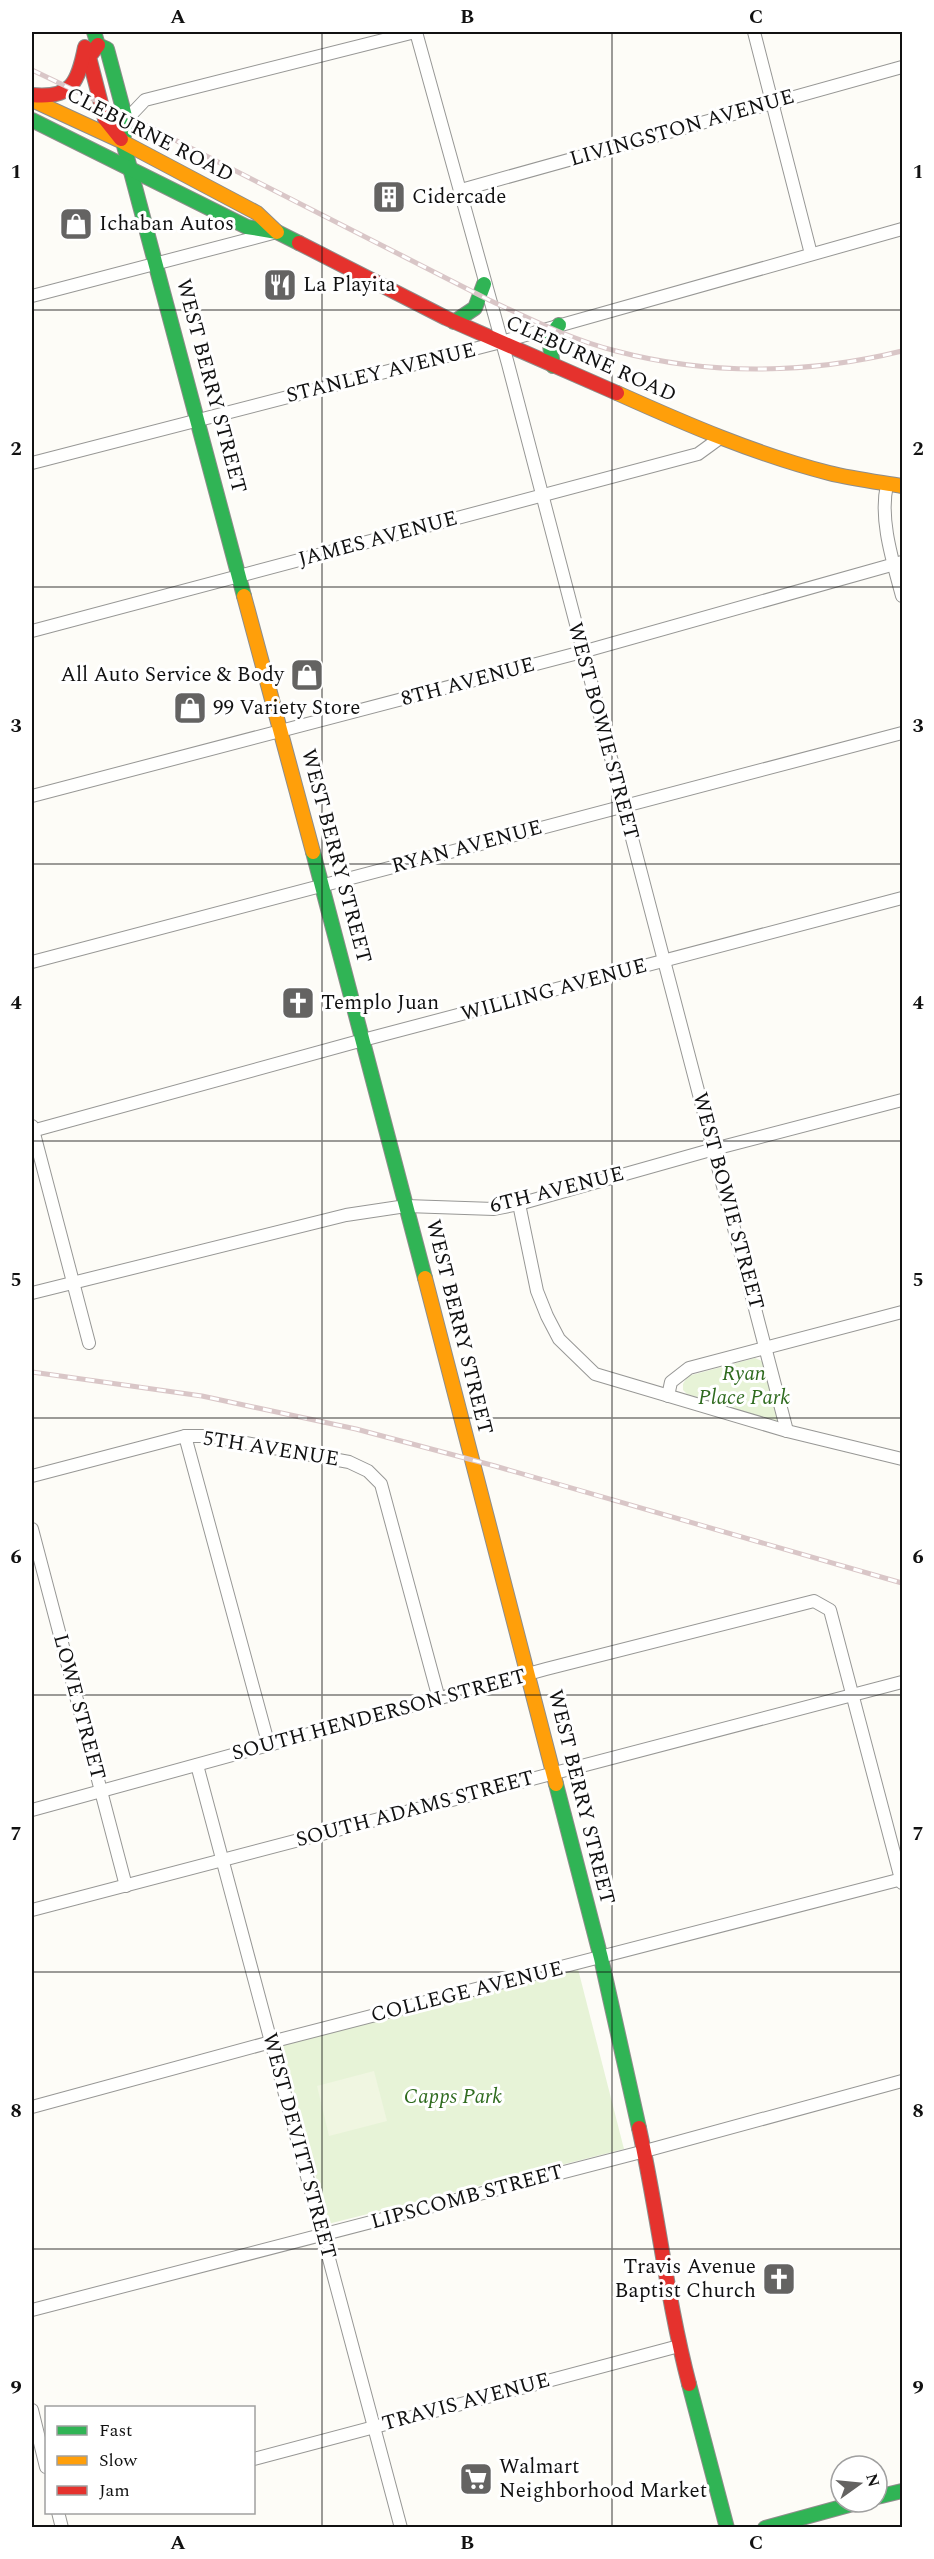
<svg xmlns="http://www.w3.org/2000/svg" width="934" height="2559" viewBox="0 0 934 2559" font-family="Spectral,serif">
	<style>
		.green { fill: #e7f3d7 }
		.pitch { fill: #f0f6e1 }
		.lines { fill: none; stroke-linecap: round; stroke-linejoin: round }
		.street-casing { stroke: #979795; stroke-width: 14 }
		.fast-casing { stroke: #8e8d8b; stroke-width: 16 }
		.slow-casing { stroke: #8e8d8b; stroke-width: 16 }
		.jam-casing { stroke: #8e8d8b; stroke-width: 16 }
		.street { stroke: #fffffe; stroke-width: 12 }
		.fast { stroke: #30b455; stroke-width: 14 }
		.slow { stroke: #ff9f0a; stroke-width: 14 }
		.jam { stroke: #e5322d; stroke-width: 14 }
		.rail-casing { stroke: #d9c6c7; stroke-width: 5 }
		.rail { stroke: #fff; stroke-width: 3; stroke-dasharray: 9; stroke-linecap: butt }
		.grid { fill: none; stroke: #111; stroke-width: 1.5; stroke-opacity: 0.55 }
		.labels { text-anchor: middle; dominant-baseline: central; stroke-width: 6; stroke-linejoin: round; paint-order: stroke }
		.street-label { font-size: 21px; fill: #111; stroke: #fff }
		.poi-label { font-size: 21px; fill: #111; stroke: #fff; text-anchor: start }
		.park-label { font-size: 21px; font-style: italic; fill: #2f6b1f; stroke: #fff }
		.neatline { fill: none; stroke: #111; stroke-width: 2 }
		.grid-label { font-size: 20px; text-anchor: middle; font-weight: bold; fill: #111 }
	</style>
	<rect width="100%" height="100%" fill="#fdfcf7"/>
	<g class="green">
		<polygon points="755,1358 764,1362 779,1422 687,1394 683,1390 683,1384 688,1376"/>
		<polygon points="578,1969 624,2149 328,2224 282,2045"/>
	</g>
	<polygon class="pitch" points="374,2071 387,2121 329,2136 317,2086"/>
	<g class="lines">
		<defs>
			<g id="street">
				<polyline points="416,32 508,364 787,1431"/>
				<polyline points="754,32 811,254"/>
				<polyline points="126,120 145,100 415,32"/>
				<polyline points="461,190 902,67"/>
				<polyline points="32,296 273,233"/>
				<polyline points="32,463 501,342 902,229"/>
				<path d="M887,485C879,519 893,562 902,596"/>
				<polyline points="32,631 698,454 720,438"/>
				<polyline points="32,796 582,652 902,562"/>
				<polyline points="32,962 902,733"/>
				<polyline points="32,1126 89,1343"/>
				<polyline points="32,1131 363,1040 902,898"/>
				<polyline points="519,1204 537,1291 547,1316 559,1339 595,1374 787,1431 902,1459"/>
				<polyline points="32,1293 346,1215 406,1206 494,1209 519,1204 714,1149 902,1100"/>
				<polyline points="668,1396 671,1382 689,1368 902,1312"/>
				<polyline points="185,1436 269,1746"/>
				<polyline points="32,1476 185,1436 208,1436 349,1462 368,1471 381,1484 439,1699"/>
				<polyline points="32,1529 126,1886"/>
				<polyline points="197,1765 401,2528"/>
				<polyline points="32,1810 546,1669 814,1601 830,1610 902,1883"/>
				<polyline points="32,1910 902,1682"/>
				<polyline points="32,2107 271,2042 902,1879"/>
				<polyline points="32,2310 645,2151 902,2081"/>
				<polyline points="32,2410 46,2467"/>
				<polyline points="254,2459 679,2346"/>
				<polyline points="58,2512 62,2528"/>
			</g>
			<g id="fast">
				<polyline points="94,32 98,45 107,49 126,120 123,142 244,596"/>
				<polyline points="32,120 247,227 277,232 299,243"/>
				<polyline points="454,322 475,308 484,284"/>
				<polyline points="553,366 549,338 559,325"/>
				<polyline points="313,852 425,1278"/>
				<polyline points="556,1784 601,1958 639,2128"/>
				<polyline points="689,2384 727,2528"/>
				<polyline points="877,2497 902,2491"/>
				<polyline points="765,2528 860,2502"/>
			</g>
			<g id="slow">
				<polyline points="32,100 123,142 257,213 277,232"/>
				<path d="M617,393C686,424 755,454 829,473C853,479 878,482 902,486"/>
				<polyline points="244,596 313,852"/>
				<polyline points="425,1278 556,1784"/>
			</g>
			<g id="jam">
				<polyline points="98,45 89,57 105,119 121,139"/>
				<path d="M32,95C72,99 78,82 85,47"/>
				<polyline points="299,243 446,318 617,393"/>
				<path d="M639,2128C658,2213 667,2300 689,2384"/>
			</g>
		</defs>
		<use href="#street" class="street-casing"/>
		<use href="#fast" class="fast-casing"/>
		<use href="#slow" class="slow-casing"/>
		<use href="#jam" class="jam-casing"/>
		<use href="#street" class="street"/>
		<use href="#fast" class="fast"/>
		<use href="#slow" class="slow"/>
		<use href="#jam" class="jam"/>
		<defs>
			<g id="rail">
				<path d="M32,70L124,114L489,300C530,319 572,340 616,351C710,376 809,374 902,351"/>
				<polyline points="32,1372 202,1396 356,1429 495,1466 902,1583"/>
			</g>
		</defs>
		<use href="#rail" class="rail-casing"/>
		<use href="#rail" class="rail"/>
	</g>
	<path class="grid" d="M322,32V2528M612,32V2528M32,310H902M32,587H902M32,864H902M32,1141H902M32,1418H902M32,1695H902M32,1972H902M32,2249H902"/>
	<defs>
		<symbol id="building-square" viewBox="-11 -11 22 22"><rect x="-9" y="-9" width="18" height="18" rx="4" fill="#646362" stroke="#fff"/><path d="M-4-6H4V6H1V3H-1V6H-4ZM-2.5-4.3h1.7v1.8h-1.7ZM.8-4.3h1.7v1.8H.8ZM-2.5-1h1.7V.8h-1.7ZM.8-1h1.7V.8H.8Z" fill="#fff"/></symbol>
		<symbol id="shop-square" viewBox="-11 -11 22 22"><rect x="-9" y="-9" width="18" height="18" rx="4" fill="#646362" stroke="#fff"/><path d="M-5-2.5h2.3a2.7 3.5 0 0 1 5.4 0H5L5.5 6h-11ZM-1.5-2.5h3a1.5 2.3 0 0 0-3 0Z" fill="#fff"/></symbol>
		<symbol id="restaurant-square" viewBox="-11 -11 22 22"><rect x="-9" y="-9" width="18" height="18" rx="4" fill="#646362" stroke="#fff"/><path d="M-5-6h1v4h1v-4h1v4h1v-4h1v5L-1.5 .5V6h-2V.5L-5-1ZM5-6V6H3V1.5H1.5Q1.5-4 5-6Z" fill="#fff"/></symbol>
		<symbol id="church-square" viewBox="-11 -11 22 22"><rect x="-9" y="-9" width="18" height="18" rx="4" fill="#646362" stroke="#fff"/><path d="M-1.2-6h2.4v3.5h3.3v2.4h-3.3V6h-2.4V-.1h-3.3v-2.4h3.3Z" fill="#fff"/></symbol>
		<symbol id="supermarket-square" viewBox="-11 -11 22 22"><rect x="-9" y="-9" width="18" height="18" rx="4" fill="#646362" stroke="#fff"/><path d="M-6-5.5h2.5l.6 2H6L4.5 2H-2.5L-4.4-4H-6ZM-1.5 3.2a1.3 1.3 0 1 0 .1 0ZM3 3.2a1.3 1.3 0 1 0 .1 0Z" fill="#fff"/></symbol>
	</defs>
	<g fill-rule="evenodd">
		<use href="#building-square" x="370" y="178" width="38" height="38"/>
		<use href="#shop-square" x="57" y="205" width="38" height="38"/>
		<use href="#restaurant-square" x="261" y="266" width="38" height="38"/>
		<use href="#shop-square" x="288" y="656" width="38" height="38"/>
		<use href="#shop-square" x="171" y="689" width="38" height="38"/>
		<use href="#church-square" x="279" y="984" width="38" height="38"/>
		<use href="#church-square" x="760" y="2260" width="38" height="38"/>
		<use href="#supermarket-square" x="457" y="2460" width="38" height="38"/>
	</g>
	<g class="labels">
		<g class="street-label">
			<text transform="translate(682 128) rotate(-16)">LIVINGSTON AVENUE</text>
			<text transform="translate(150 135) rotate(27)">CLEBURNE ROAD</text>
			<text transform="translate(591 359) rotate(24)">CLEBURNE ROAD</text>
			<text transform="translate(381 373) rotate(-14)">STANLEY AVENUE</text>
			<text transform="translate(211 386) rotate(75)">WEST BERRY STREET</text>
			<text transform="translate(378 539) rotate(-15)">JAMES AVENUE</text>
			<text transform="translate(468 682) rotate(-15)">8TH AVENUE</text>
			<text transform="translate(603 731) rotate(75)">WEST BOWIE STREET</text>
			<text transform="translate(467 847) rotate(-15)">RYAN AVENUE</text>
			<text transform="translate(336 856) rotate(75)">WEST BERRY STREET</text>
			<text transform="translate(554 990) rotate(-15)">WILLING AVENUE</text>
			<text transform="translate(557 1190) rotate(-14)">6TH AVENUE</text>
			<text transform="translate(728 1201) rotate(75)">WEST BOWIE STREET</text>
			<text transform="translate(459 1327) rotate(76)">WEST BERRY STREET</text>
			<text transform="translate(271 1449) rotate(9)">5TH AVENUE</text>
			<text transform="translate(79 1707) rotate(75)">LOWE STREET</text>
			<text transform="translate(379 1715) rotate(-15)">SOUTH HENDERSON STREET</text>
			<text transform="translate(581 1797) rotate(76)">WEST BERRY STREET</text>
			<text transform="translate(415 1809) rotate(-15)">SOUTH ADAMS STREET</text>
			<text transform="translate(467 1992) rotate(-14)">COLLEGE AVENUE</text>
			<text transform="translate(299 2146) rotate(75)">WEST DEVITT STREET</text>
			<text transform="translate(467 2197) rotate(-15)">LIPSCOMB STREET</text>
			<text transform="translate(466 2402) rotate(-15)">TRAVIS AVENUE</text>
		</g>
		<g class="poi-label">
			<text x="412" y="197">Cidercade</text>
			<text x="99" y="224">Ichaban Autos</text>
			<text x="303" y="285">La Playita</text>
			<text x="284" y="675" text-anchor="end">All Auto Service &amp; Body</text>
			<text x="213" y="708">99 Variety Store</text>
			<text x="321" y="1003">Templo Juan</text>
			<text x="756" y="2267" text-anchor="end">Travis Avenue<tspan x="756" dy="24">Baptist Church</tspan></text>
			<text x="499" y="2467">Walmart<tspan x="499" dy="24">Neighborhood Market</tspan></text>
		</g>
		<g class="park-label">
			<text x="744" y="1374">Ryan<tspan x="744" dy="24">Place Park</tspan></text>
			<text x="453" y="2097">Capps Park</text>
		</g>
	</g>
	<rect width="934" height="2559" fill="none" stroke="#ffffff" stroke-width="66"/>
	<rect x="45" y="2406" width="210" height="108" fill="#ffffff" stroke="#a0a0a0" stroke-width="1.5"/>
	<rect x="57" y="2426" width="30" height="9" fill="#30b455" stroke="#a0a0a0" stroke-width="1.5"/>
	<text x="99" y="2436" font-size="18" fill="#111111">Fast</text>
	<rect x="57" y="2456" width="30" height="9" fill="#ff9f0a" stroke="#a0a0a0" stroke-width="1.5"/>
	<text x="99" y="2466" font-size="18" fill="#111111">Slow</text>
	<rect x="57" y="2486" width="30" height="9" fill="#e5322d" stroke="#a0a0a0" stroke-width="1.5"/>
	<text x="99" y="2496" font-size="18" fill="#111111">Jam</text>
	<g transform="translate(859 2484) rotate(75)"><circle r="28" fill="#ffffff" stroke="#a0a0a0" stroke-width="1.5"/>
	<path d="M0-4.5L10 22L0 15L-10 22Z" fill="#646362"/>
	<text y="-9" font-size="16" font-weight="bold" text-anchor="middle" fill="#111111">N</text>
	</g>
	<rect x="33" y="33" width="868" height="2493" class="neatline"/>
	<g class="grid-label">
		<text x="178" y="23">A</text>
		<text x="467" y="23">B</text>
		<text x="756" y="23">C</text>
		<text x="16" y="178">1</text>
		<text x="918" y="178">1</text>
		<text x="16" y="455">2</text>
		<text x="918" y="455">2</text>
		<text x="16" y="732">3</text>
		<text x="918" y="732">3</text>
		<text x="16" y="1009">4</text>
		<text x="918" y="1009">4</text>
		<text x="16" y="1286">5</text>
		<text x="918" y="1286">5</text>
		<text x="16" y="1563">6</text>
		<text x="918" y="1563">6</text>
		<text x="16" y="1840">7</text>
		<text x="918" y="1840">7</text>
		<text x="16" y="2117">8</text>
		<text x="918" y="2117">8</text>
		<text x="16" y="2394">9</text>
		<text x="918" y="2394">9</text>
		<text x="178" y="2549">A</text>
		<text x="467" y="2549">B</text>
		<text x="756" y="2549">C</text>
	</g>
</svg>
